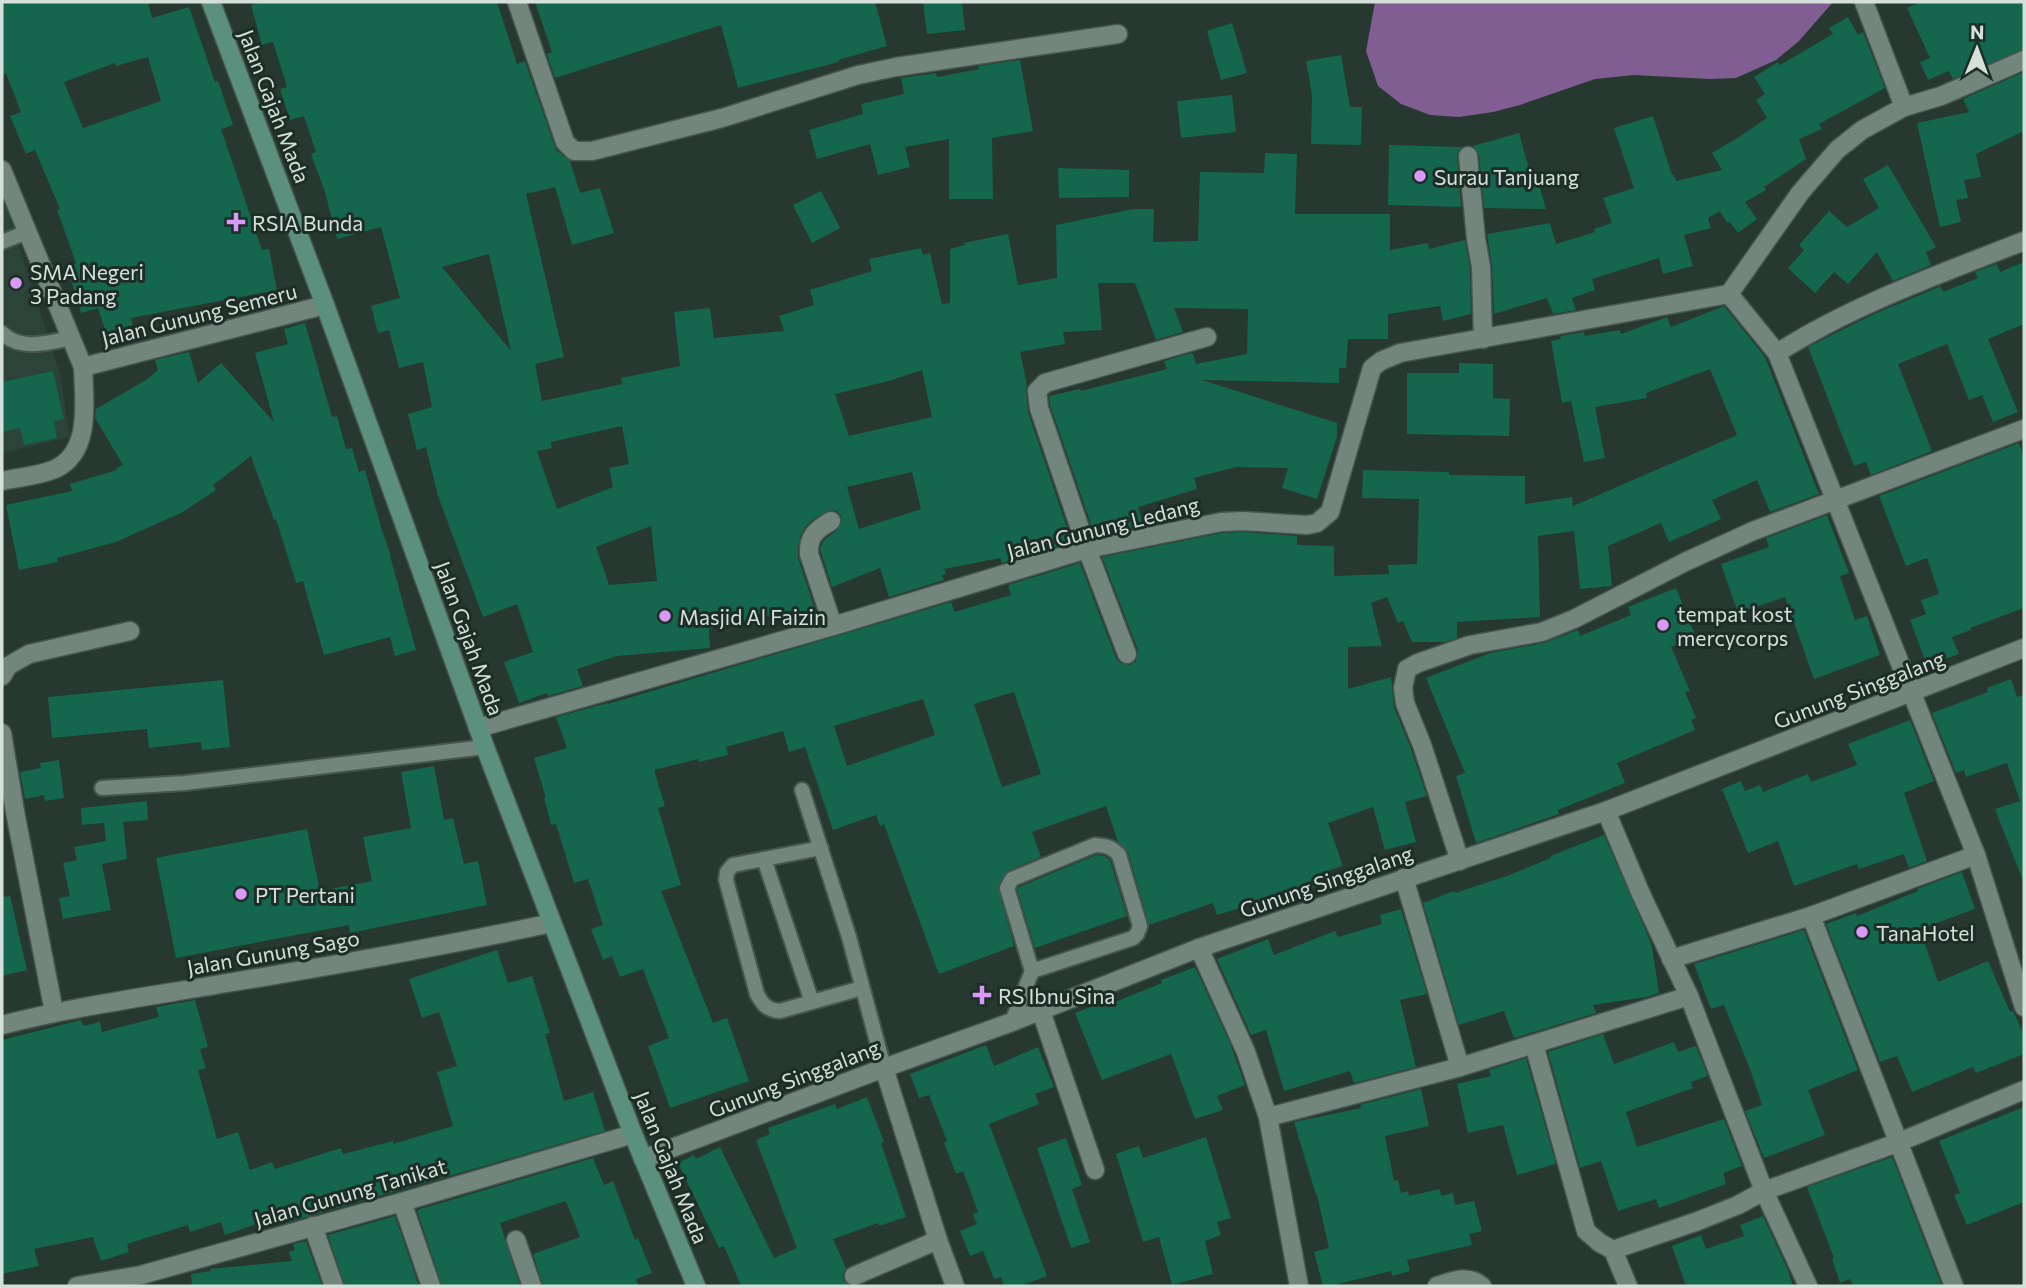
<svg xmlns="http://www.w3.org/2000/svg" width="2026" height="1288" viewBox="0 0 2026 1288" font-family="Commissioner,sans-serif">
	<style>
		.built { fill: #2b4339 }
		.forest { fill: #815e92 }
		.building { fill: #14664c; fill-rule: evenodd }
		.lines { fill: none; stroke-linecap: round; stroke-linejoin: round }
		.service-casing { stroke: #47554f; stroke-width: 18 }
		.minor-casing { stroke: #47554f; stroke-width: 21 }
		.secondary-casing { stroke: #47554f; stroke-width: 21 }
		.service { stroke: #73867d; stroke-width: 14 }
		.minor { stroke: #73867d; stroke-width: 18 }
		.secondary { stroke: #5c907e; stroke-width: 18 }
		.poi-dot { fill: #d99af7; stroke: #1d2d27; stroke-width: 2.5 }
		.labels { text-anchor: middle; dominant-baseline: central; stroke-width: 6; stroke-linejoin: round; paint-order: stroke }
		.street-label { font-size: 21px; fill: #d6e0db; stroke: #1d2d27 }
		.poi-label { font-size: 21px; fill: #d6e0db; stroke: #1d2d27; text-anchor: start }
	</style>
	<rect width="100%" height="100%" fill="#273830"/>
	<polygon class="built" points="2,192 60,374 70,437 2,453"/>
	<polygon class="forest" points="1375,2 1833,2 1799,41 1776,60 1736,78 1710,79 1634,75 1595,79 1520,105 1493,112 1459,117 1430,115 1401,104 1378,86 1366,51"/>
	<g class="building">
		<path d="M2,2H148L152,18L189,7L215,82L218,81L233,125L221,129L262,250L269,249L277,290L131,318L133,325L106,333L98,308L81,313L67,266L76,263L57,210L60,209L35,150L26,154L10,116L21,112L6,73L2,75ZM148,57L161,101L83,128L64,82L115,63L116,66Z"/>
		<path d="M262,2H497L517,64L525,61L556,150L570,161L580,193L600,188L614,233L572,245L555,187L526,194L564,357L535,364L542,401L622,384L621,378L680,366L674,312L710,308L714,338L784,331L779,316L814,305L810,290L872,271L869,259L921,248L923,255L930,253L942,304L950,303V249L965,245L964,243L1008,234L1018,285L1057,278L1056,225L1133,209H1154L1153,242L1198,241L1200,172L1264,173L1265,153L1297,154L1295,214H1390V250L1428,243L1429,249L1465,240L1470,268L1471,314L1443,321L1440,306L1388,314V339H1348L1346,368H1339V383L1202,380L1337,423V437L1317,499L1282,488L1288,468L1236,467L1194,478L1197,489L1138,507L1144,526L1095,536L1050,405L1049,396L1080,389L1081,391L1167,369L1164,361L1191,353L1193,354L1196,364L1247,354L1248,309L1174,308L1183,332L1156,340L1135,283H1098L1102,330L1063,332L1065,344L1020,352L1027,385L1026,392L1028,412L1072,542L1002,563L1000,558L944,569L946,574L942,575L944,580L889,597L880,568L832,587L820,549L823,541L837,530L842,521L841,516L837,511L830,510L815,518L806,526L801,534L798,546V558L818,618L797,625L792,611L709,629L710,648L617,656L577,669L583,686L548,696L547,693L519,703L504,662L533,652L517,604L483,617L438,496L426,447L417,450L408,414L432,407L423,362L399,368L389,330L378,333L371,306L400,298L381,227L337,239L325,192L311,154L316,152L304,116L290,120L280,89L287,87L273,42L262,45L251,5ZM489,254L511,351L442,267ZM922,370L932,417L849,436L835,394L889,381ZM622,426L629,464L609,468L613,487L557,509L537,451L552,448L551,442ZM912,472L921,509L859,529L847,487ZM651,526L657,581L609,585L596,547Z"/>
		<polygon points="535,2 875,2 887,46 838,60 839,62 738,88 721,25 555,78 547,54 552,52"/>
		<polygon points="923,2 962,2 965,30 927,34"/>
		<polygon points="1921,2 2024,2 2024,49 1953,79 1949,71 1928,80 1920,62 1930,58 1907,8"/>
		<polygon points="1848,17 1858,35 1863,32 1885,88 1819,124 1822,129 1799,139 1806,159 1764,187 1766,190 1745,202 1757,219 1738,233 1730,222 1727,223 1720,211 1708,218 1711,228 1684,235 1693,266 1663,274 1659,258 1592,279 1595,290 1572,298 1576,310 1553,314 1547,298 1494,314 1492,266 1487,234 1550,223 1556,244 1595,232 1594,229 1612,223 1603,198 1634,188 1614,128 1653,116 1672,175 1674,175 1676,181 1722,170 1712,153 1739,137 1767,118 1756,100 1765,94 1754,77 1778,62 1780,65 1833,34 1829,28"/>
		<polygon points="1232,23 1247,73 1221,80 1207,31"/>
		<polygon points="1341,55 1350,107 1362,107 1361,145 1311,144 1312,95 1306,61"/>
		<polygon points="1020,60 1033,131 992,138 993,199 949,199 949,139 905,147 910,167 878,175 870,144 817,159 809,130 863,114 861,104 904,94 901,78 936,73 937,77 979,69 978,66"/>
		<polygon points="2024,72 2024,131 1976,154 1981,177 1964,180 1968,198 1956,200 1961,222 1940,227 1917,123 1969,112 1963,99"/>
		<polygon points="1232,95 1236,132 1181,138 1177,101"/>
		<polygon points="1519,133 1530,172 1535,171 1546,209 1484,208 1479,155 1473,146"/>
		<polygon points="1389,145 1462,147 1458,151 1457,157 1461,207 1388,205"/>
		<polygon points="1888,165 1936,247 1926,252 1931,265 1893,281 1877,252 1848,284 1834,272 1815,293 1788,268 1804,250 1799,245 1829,211 1847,227 1879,208 1863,179"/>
		<polygon points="1058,168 1129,170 1129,197 1059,198"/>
		<polygon points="821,191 840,228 812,243 793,205"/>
		<polygon points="2024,262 2024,324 1988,339 2018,412 1993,422 1982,395 1969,400 1947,344 1898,364 1932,451 1871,475 1866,462 1854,466 1808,347 1872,315 1934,289 1940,286 1943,292 1978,278 1975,272 1997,264 2000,272"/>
		<path d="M1724,306L1765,357L1819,494L1770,512L1757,480L1712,500L1721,519L1669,542L1661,523L1608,546L1612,586L1580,589L1574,531L1538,536L1540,617L1457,622V638L1445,642H1412L1403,621L1398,623L1387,597L1371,603L1382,646L1348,647V689L1391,677L1394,707L1411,749L1427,796L1405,802L1416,842L1385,850L1373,807L1328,823L1343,866L1320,873L1324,884L1261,905L1260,902L1217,915L1213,903L1149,925L1128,852L1118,842L1106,806L1032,832L1041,857L1008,871L998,886L1014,946L939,974L884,824L880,826L876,815L833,830L805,747L789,752L783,731L726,747L728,755L699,762L698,759L654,770L665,806L658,808L681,885L661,891L713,1023L727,1018L749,1081L670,1108L648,1046L669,1038L643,969L620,977L612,956L603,960L591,929L603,925L588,879L574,883L556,824L551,825L544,798H546L534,758L567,748L556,717L608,703V704L951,602L955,612L1011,595L1008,585L1080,563L1116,658L1120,663L1130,665L1136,661L1138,650L1102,557L1222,533L1243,532L1297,536V545L1334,546V576L1389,574L1388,565L1417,564L1419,499L1362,498L1363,470L1449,472V475L1525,476V504L1572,497L1573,506L1737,435L1710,369L1646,393L1647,398L1595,407L1605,458L1584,462L1571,401L1562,403L1551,341L1561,339L1560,336L1584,332L1585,336L1620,330L1621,334L1667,317L1671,327ZM1014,692L1041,774L1002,787L974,704ZM923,699L935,735L847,766L834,726Z"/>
		<polygon points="305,323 332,417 337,416 346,449 352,448 359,472 365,470 382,530 391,556 390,556 416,650 395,656 390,637 324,655 303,581 296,583 276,519 274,520 251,456 213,485 216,490 183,512 116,542 57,558 58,562 19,570 6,505 72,491 70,484 117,470 116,468 123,465 95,418 96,409 146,380 158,370 155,360 189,352 198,383 221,363 274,422 255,353 288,344 284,329"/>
		<polygon points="1459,363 1493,364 1493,398 1510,399 1509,436 1407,434 1407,373 1459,373"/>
		<polygon points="53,371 64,419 54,421 57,438 24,445 20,428 2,432 2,382"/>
		<polygon points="2019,443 2024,458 2024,608 1970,628 1971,630 1952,637 1959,654 1927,665 1910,620 1926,614 1921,600 1939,594 1927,558 1906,566 1879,496"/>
		<polygon points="1827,515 1849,573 1840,576 1855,620 1867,616 1880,655 1814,679 1785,597 1738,613 1721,564 1769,547 1766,538"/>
		<polygon points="1676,588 1696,637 1671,647 1690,691 1685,692 1696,718 1691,720 1695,730 1617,763 1625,783 1558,810 1559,814 1476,843 1456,776 1465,773 1426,678 1490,653 1544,643 1578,630 1580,636 1631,615 1628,607"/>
		<polygon points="2011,679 2017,697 2024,695 2024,881 2023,881 1995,809 2020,801 2007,763 1966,777 1964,770 1956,773 1932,713 1988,692 1987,688"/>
		<polygon points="223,680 230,747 202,750 201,742 149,748 147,729 52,738 48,697"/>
		<polygon points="1910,720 1934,781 1904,793 1927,861 1909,868 1904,854 1859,869 1857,864 1794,886 1778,841 1748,853 1722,789 1741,781 1745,791 1760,785 1763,792 1808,774 1811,782 1857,765 1848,744"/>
		<polygon points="59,760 64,798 45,801 44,795 25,799 20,772 41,768 40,763"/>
		<polygon points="434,766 444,820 453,818 464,864 478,861 487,905 350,933 349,925 176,958 156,858 307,829 320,891 372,881 363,837 411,828 401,772"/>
		<polygon points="147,801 148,820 123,822 127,859 102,864 111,910 63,919 59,898 70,896 63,863 77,860 74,847 106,841 104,823 82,825 81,808"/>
		<polygon points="1604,835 1649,938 1652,947 1659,993 1646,997 1593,1005 1596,1013 1514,1038 1504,1011 1459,1025 1423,903 1454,891 1455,893 1507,876 1551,858 1550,856"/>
		<polygon points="1096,855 1105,856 1110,860 1127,916 1035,948 1017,889 1019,887"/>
		<polygon points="1962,872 1975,909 1920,929 1938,982 1988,961 2010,1012 2013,1011 2024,1035 2024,1054 1976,1073 1973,1067 1912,1092 1897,1056 1880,1062 1826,924 1856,913 1857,916 1918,891 1917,889"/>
		<polygon points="10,896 27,970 2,976 2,897"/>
		<polygon points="1401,909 1427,994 1400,1000 1416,1067 1354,1083 1350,1071 1284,1091 1266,1030 1251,1035 1217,959 1268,939 1274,955 1335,931 1338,937 1382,924 1380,915"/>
		<polygon points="1804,930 1858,1070 1808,1090 1825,1135 1764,1158 1745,1111 1762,1105 1750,1069 1724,1005 1711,1009 1694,964"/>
		<polygon points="497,950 508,983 532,976 550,1033 545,1034 564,1101 593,1092 605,1131 286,1223 283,1215 225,1235 221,1222 190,1232 188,1225 127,1244 129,1252 101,1261 93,1237 34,1249 39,1266 2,1274 2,1040 81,1020 83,1026 100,1022 102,1032 159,1017 156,1007 195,1000 208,1047 200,1049 206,1068 198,1070 217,1139 238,1132 250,1170 272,1162 275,1169 341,1148 343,1154 393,1141 393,1144 453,1126 437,1072 457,1066 439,1012 422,1018 409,979"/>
		<polygon points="1195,967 1230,1043 1245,1085 1217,1096 1223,1110 1195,1119 1171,1054 1102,1080 1075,1013 1103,1002 1105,1006 1162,983 1161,980"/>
		<polygon points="1603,1034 1614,1064 1674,1042 1678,1052 1696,1046 1708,1076 1691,1082 1693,1088 1626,1112 1637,1147 1724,1119 1742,1166 1723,1173 1726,1184 1659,1208 1656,1199 1618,1211 1601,1161 1580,1168 1548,1052"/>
		<polygon points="986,1045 994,1066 1038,1047 1054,1087 1035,1094 1039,1104 989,1124 1047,1276 1020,1286 1004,1286 1001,1277 994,1279 983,1251 970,1256 960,1231 977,1224 973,1214 978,1212 963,1171 956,1174 944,1143 947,1141 929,1095 919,1098 910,1074"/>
		<polygon points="1526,1058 1556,1164 1517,1175 1503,1125 1468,1133 1457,1084 1491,1076 1489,1070"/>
		<polygon points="1421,1089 1429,1126 1385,1136 1394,1181 1398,1180 1401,1193 1408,1191 1409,1196 1440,1189 1441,1196 1453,1193 1455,1205 1474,1201 1482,1231 1469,1234 1472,1245 1407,1260 1410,1271 1392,1276 1391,1271 1330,1286 1323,1286 1314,1252 1329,1248 1317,1195 1316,1195 1294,1122 1361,1108 1360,1105"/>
		<polygon points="867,1097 884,1142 881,1143 906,1217 879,1226 878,1223 833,1239 846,1268 843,1274 843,1280 850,1286 741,1286 724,1246 719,1248 678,1163 694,1155 696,1159 720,1147 774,1258 797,1248 756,1140 770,1134 768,1128 835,1104 837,1109"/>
		<polygon points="2024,1107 2024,1202 1967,1225 1954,1195 1960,1193 1939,1141"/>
		<polygon points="1206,1137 1231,1218 1217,1222 1221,1235 1205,1241 1213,1274 1172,1285 1159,1237 1143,1242 1116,1154 1139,1146 1143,1158"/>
		<polygon points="1066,1138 1082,1185 1072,1189 1090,1242 1071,1248 1037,1148"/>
		<polygon points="1892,1157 1942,1286 1853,1286 1850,1279 1840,1283 1832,1259 1834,1258 1807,1187"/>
		<polygon points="593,1158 604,1185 613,1181 635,1240 638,1238 652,1273 636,1279 639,1286 543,1286 533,1254 580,1237 566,1201 500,1223 520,1286 442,1286 417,1210"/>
		<polygon points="395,1216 419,1286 345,1286 328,1235"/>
		<polygon points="1763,1216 1788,1270 1793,1286 1686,1286 1672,1246 1701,1235 1706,1249 1744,1236 1740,1225"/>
		<polygon points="306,1241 322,1286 192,1286 191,1274 211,1271 210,1269 292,1261 289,1252 295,1250 293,1244"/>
	</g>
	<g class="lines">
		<defs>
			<g id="service">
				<polyline points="2,242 27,232"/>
				<path d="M2,333C20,351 48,343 71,338"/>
				<polyline points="102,788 185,783 485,747"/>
				<polyline points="802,790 849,937 884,1068"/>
				<path d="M821,848L733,865L727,872L726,880L757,994C763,1005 767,1010 780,1011L862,988"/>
				<polyline points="764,859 812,1002"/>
				<path d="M1012,1022L1032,971L1007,888L1012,879L1095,845C1106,846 1111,846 1119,855L1140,926L1137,934L1133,938L1032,971"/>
			</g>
			<g id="minor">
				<polyline points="517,2 565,142 574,151 592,151 722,118 858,75 896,67 1118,34"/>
				<polyline points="1904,107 1941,96 2024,60"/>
				<polyline points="1468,156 1476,239 1481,267 1483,339"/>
				<polyline points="2,170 83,367"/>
				<path d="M2024,241C1940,274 1854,304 1777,353L1976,855L2024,1007"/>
				<polyline points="1729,294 1777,353"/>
				<path d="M2,481C19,477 39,476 55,469C92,452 84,401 83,367L325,305"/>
				<path d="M831,521C816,530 808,536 809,554L833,626"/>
				<polyline points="1127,654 1087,549 1039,408 1037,391 1045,383 1207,337"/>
				<polyline points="2,676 8,666 29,654 130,631"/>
				<polyline points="478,728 833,626 1087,549 1221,522 1243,521 1307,525 1317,523 1330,512 1372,368 1381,361 1400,353 1729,294 1800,193 1837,150 1862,130 1904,107 1864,2"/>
				<polyline points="2,733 16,817 54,1012"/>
				<polyline points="1606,811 1641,894 1689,996 1764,1191 1738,1205 1698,1221 1613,1250 1628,1286"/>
				<polyline points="1460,861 1422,745 1405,703 1403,688 1407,669 1418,663 1470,645 1542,632 1574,619 1685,562 1753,531 2024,429"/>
				<polyline points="1404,878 1460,1067"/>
				<polyline points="1811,916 1976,855"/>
				<polyline points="1199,948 1246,1052 1268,1117 1299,1286"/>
				<polyline points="1671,959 1811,916 1954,1286"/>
				<polyline points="1041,1011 1095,1170"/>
				<path d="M2,1025C76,1006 152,996 227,983C336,965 444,946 552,923"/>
				<polyline points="1534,1044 1689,996"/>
				<polyline points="884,1068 938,1240 955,1286"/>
				<polyline points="1268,1117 1460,1067 1534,1044 1586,1231 1600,1243 1613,1250"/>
				<polyline points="643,1159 884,1068 1012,1022 1199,948 1606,811 2024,648"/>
				<polyline points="402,1202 431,1286"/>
				<polyline points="313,1226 334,1286"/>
				<polyline points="516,1240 532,1286"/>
				<polyline points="854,1276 938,1240"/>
				<polyline points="77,1286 141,1275 402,1202 633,1134"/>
				<path d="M1437,1286C1452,1281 1468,1274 1482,1286"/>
				<polyline points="1808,1286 1764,1191 1897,1143 2024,1090"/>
			</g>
			<polyline id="secondary" points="211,2 325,305 485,747 633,1134 696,1286"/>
		</defs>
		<use href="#service" class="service-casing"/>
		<use href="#minor" class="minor-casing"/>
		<use href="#secondary" class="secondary-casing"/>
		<use href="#service" class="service"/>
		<use href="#minor" class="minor"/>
		<use href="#secondary" class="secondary"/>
	</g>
	<g class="poi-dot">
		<circle cx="1420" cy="176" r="7"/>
		<path d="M232.5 211.5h7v7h7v7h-7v7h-7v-7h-7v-7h7z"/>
		<circle cx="16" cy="283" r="7"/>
		<circle cx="665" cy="616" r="7"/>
		<circle cx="1663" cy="625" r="7"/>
		<circle cx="241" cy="894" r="7"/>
		<circle cx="1862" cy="932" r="7"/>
		<path d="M978.5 984.5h7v7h7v7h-7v7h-7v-7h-7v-7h7z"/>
	</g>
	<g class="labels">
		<g class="street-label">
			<text transform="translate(275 106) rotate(69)">Jalan Gajah Mada</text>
			<text transform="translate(199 314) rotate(-14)">Jalan Gunung Semeru</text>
			<text transform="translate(1103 527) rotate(-14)">Jalan Gunung Ledang</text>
			<text transform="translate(470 638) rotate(70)">Jalan Gajah Mada</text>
			<text transform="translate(1859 689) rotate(-21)">Gunung Singgalang</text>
			<text transform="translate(1326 881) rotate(-19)">Gunung Singgalang</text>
			<text transform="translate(273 952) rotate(-10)">Jalan Gunung Sago</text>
			<text transform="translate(794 1078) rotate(-21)">Gunung Singgalang</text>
			<text transform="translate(672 1167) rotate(68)">Jalan Gajah Mada</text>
			<text transform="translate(350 1192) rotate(-16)">Jalan Gunung Tanikat</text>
		</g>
		<g class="poi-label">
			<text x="1434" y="176">Surau Tanjuang</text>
			<text x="252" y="222">RSIA Bunda</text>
			<text x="30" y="271">SMA Negeri<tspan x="30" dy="24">3 Padang</tspan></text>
			<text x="1677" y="613">tempat kost<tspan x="1677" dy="24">mercycorps</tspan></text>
			<text x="679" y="616">Masjid Al Faizin</text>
			<text x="255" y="894">PT Pertani</text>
			<text x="1876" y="932">TanaHotel</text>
			<text x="998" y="995">RS Ibnu Sina</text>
		</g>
	</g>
	<rect width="2026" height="1288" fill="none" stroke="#d6e0db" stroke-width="7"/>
	<g transform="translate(1977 49) rotate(1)" stroke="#1d2d27" stroke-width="5" paint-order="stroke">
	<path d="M0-5L12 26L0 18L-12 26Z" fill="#d6e0db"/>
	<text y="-10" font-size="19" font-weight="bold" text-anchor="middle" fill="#d6e0db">N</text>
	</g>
</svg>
